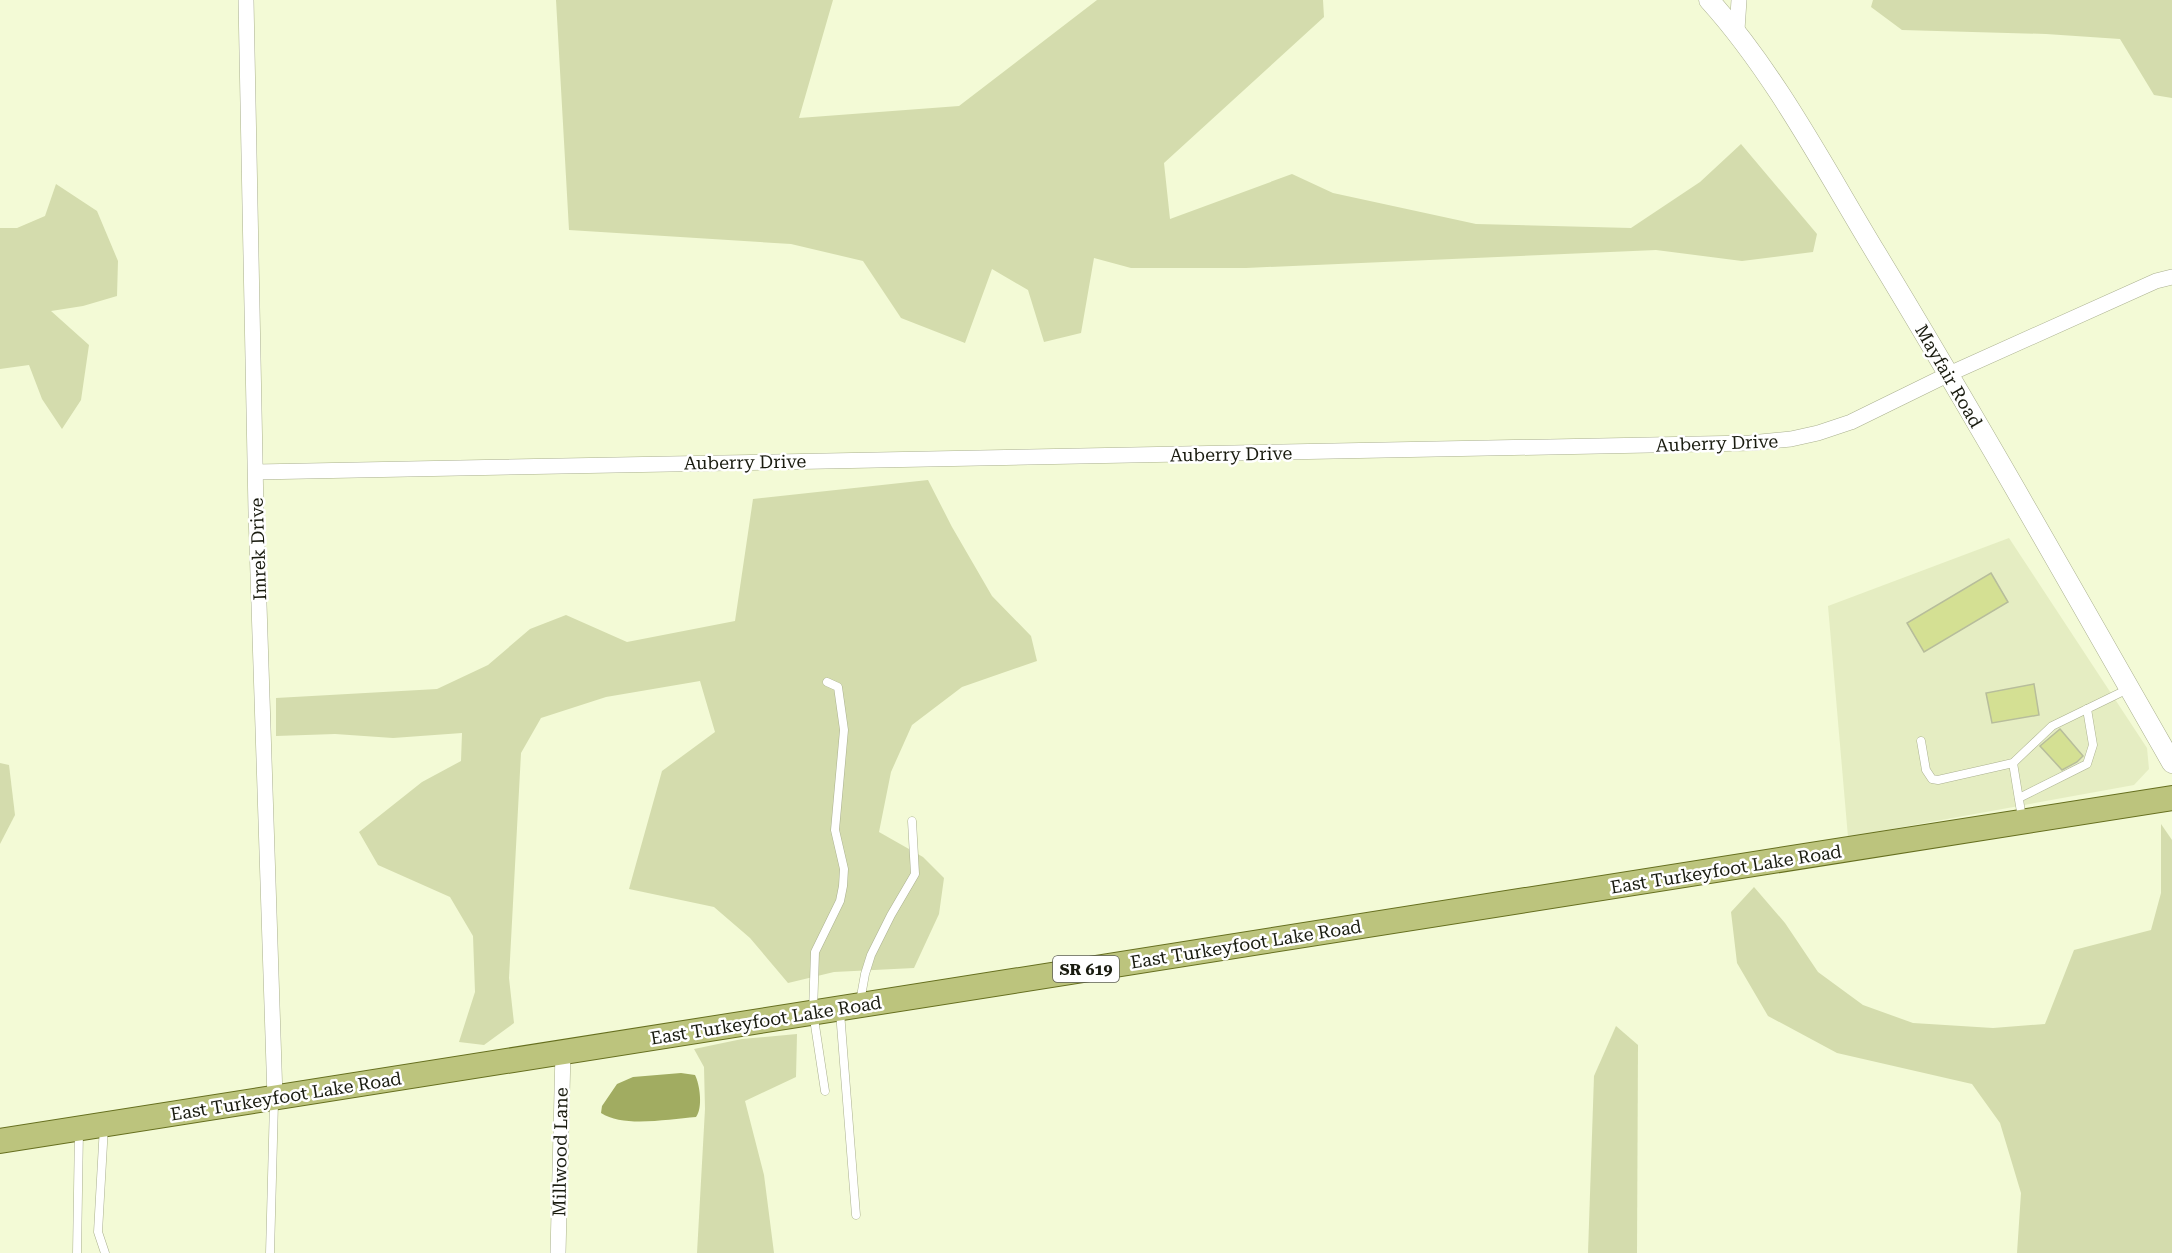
<svg xmlns="http://www.w3.org/2000/svg" width="2172" height="1253" viewBox="0 0 2172 1253" font-family="'Roboto Serif',serif">
	<style>
		.built { fill: #e5edc2 }
		.green { fill: #d4dcad }
		.water { fill: #a1ac61 }
		.building { fill: #d4e093; stroke: #b7bd9b; stroke-width: 1.5 }
		.lines { fill: none; stroke-linecap: round; stroke-linejoin: round }
		.service-casing { stroke: #aab08f; stroke-width: 9 }
		.minor-casing { stroke: #aab08f; stroke-width: 16 }
		.tertiary-casing { stroke: #aab08f; stroke-width: 21 }
		.primary-casing { stroke: #666f1f; stroke-width: 26 }
		.service { stroke: #fff; stroke-width: 8 }
		.minor { stroke: #fff; stroke-width: 15 }
		.tertiary { stroke: #fff; stroke-width: 20 }
		.primary { stroke: #bcc47d; stroke-width: 24 }
		.labels { text-anchor: middle; dominant-baseline: central; stroke-width: 5; stroke-linejoin: round; paint-order: stroke }
		.shield { fill: #fff; stroke: #5e5f57; stroke-width: 1.5 }
		.shield-label { font-size: 16px; font-weight: bold; fill: #191b0f }
		.street-label { font-size: 18px; fill: #191b0f; stroke: #fff }
	</style>
	<rect width="100%" height="100%" fill="#f3fad6"/>
	<polygon class="built" points="2009,538 2147,748 2149,769 2134,785 1848,837 1828,606"/>
	<g class="green">
		<polygon points="556,0 833,0 799,118 959,106 1097,0 1323,0 1324,17 1164,163 1170,219 1292,174 1333,193 1476,224 1631,228 1700,182 1741,144 1817,234 1813,252 1742,261 1656,250 1246,268 1131,268 1094,258 1081,333 1044,342 1028,290 992,269 965,343 901,318 863,261 791,244 569,230"/>
		<polygon points="1873,0 2172,0 2172,98 2154,95 2120,39 2046,34 1902,30 1871,7"/>
		<polygon points="56,184 97,211 118,261 117,296 83,306 51,311 89,345 81,400 62,429 42,399 29,365 0,369 0,228 17,228 45,216"/>
		<polygon points="928,480 952,527 992,596 1031,636 1037,661 962,687 912,725 891,772 879,832 923,857 944,878 939,914 914,968 834,972 788,983 750,938 714,907 629,889 662,771 715,732 700,681 606,697 541,718 521,753 509,978 514,1023 484,1045 459,1042 475,992 473,936 450,897 378,865 359,832 422,782 461,761 462,733 393,738 335,734 276,736 276,698 437,689 488,665 530,629 566,615 627,642 735,621 753,499"/>
		<polygon points="0,763 9,765 15,815 0,844"/>
		<polygon points="2161,824 2172,840 2172,1253 2017,1253 2021,1193 2000,1123 1972,1084 1837,1053 1768,1016 1737,963 1731,912 1754,887 1785,923 1818,972 1863,1005 1913,1023 1993,1028 2045,1024 2074,950 2151,930 2161,893"/>
		<polygon points="1616,1026 1638,1045 1637,1253 1588,1253 1594,1076"/>
		<polygon points="797,1034 796,1077 745,1101 764,1175 774,1253 697,1253 705,1109 704,1067 694,1049 742,1039"/>
	</g>
	<path class="water" d="M681,1073L695,1075C700,1085 703,1108 696,1117C668,1119 624,1128 601,1113L602,1106L617,1084L633,1077Z"/>
	<g class="building">
		<polygon points="1991,573 2008,602 1924,652 1907,623"/>
		<polygon points="2034,684 2039,715 1992,723 1986,693"/>
		<polygon points="2060,729 2083,756 2077,762 2062,770 2040,746"/>
	</g>
	<g class="lines">
		<defs>
			<g id="service">
				<polyline points="1921,741 1926,770 1932,779 1938,780 2013,763 2052,726 2128,689"/>
				<polyline points="2013,763 2022,818"/>
				<polyline points="2019,798 2087,764 2093,745 2087,709"/>
				<polyline points="860,1002 865,974 871,955 891,915 915,874 912,821"/>
				<polyline points="840,1012 856,1215"/>
				<polyline points="825,1091 813,1012 815,952 840,901 843,886 844,869 835,830 844,730 838,687 827,682"/>
				<polyline points="104,1126 98,1232 105,1253"/>
				<polyline points="77,1253 79,1130"/>
				<polyline points="270,1253 274,1102"/>
			</g>
			<g id="minor">
				<polyline points="246,0 256,512 275,1098"/>
				<polyline points="1737,30 1739,0"/>
				<polyline points="256,472 1750,443 1791,439 1818,433 1851,422 1949,374 2156,281 2172,277"/>
				<polyline points="558,1253 563,1052"/>
			</g>
			<path id="tertiary" d="M1709,0C1775,73 1825,169 1876,253C1978,421 2074,592 2172,763"/>
			<polyline id="primary" points="0,1141 2172,798"/>
		</defs>
		<use href="#service" class="service-casing"/>
		<use href="#minor" class="minor-casing"/>
		<use href="#tertiary" class="tertiary-casing"/>
		<use href="#primary" class="primary-casing"/>
		<use href="#service" class="service"/>
		<use href="#minor" class="minor"/>
		<use href="#tertiary" class="tertiary"/>
		<use href="#primary" class="primary"/>
	</g>
	<g class="labels">
		<rect class="shield" x="1053" y="956" width="66" height="26" rx="4.5"/>
		<g class="shield-label">
			<text x="1086" y="969">SR 619</text>
		</g>
		<g class="street-label">
			<text transform="translate(1949 376) rotate(60)">Mayfair Road</text>
			<text transform="translate(1717 443) rotate(-2)">Auberry Drive</text>
			<text transform="translate(1231 454) rotate(-1)">Auberry Drive</text>
			<text transform="translate(745 462) rotate(-1)">Auberry Drive</text>
			<text transform="translate(258 549) rotate(-92)">Imrek Drive</text>
			<text transform="translate(1726 869) rotate(-9)">East Turkeyfoot Lake Road</text>
			<text transform="translate(1246 944) rotate(-9)">East Turkeyfoot Lake Road</text>
			<text transform="translate(766 1020) rotate(-9)">East Turkeyfoot Lake Road</text>
			<text transform="translate(286 1096) rotate(-9)">East Turkeyfoot Lake Road</text>
			<text transform="translate(560 1152) rotate(-89)">Millwood Lane</text>
		</g>
	</g>
</svg>
